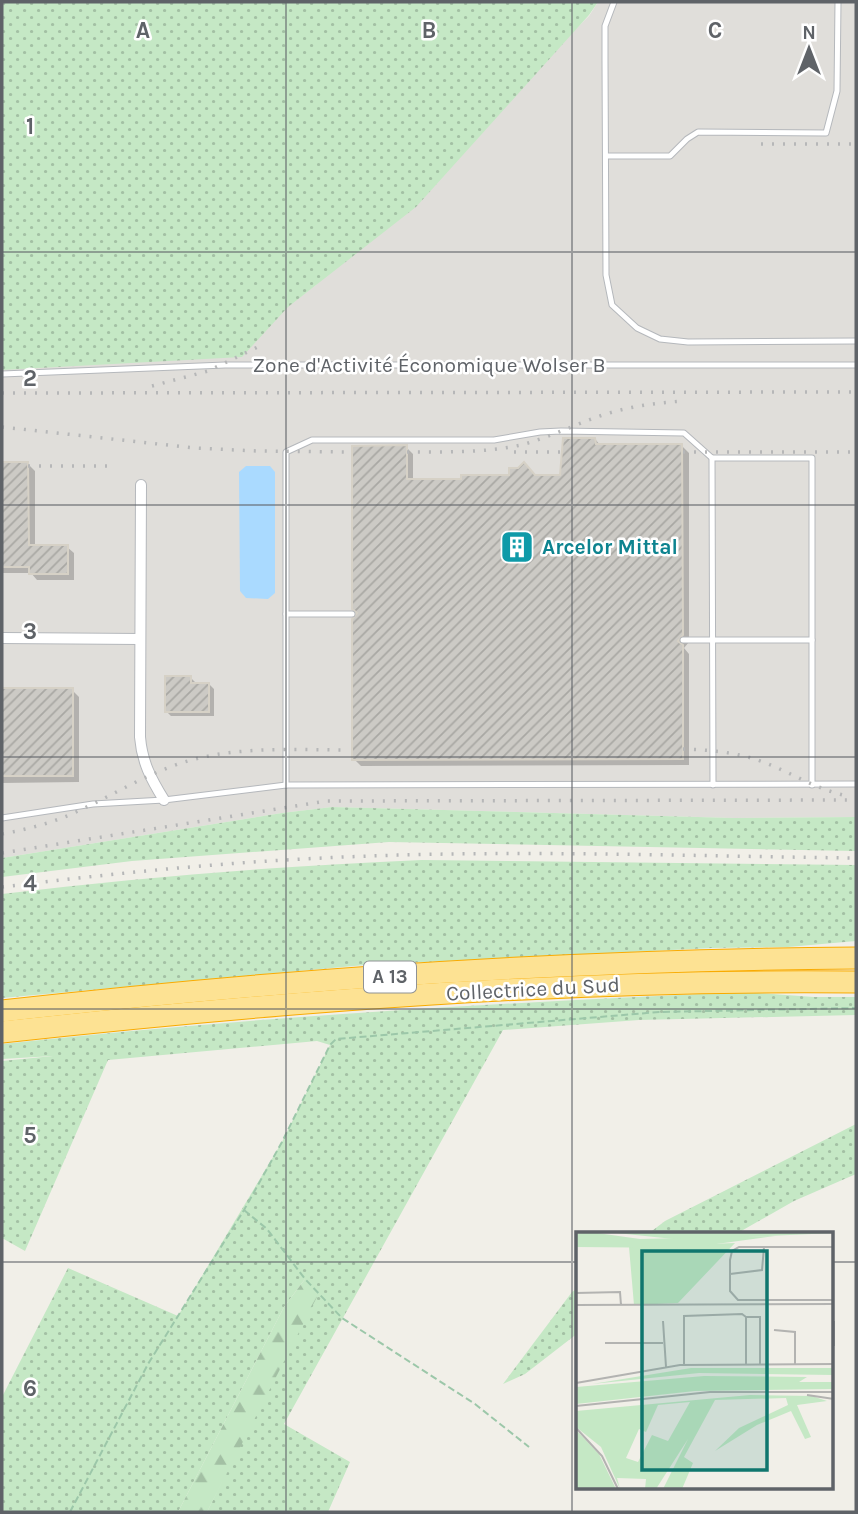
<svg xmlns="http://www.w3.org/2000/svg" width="858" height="1514" viewBox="0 0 858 1514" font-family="Karla,sans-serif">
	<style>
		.industrial { fill: #e0deda }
		.grass { fill: url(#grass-dots) }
		.forest { fill: url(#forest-firs) }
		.water { fill: #aadaff }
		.shadow { fill: #0003 }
		.building { fill: url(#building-hatch); stroke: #d6d1c6; stroke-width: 2 }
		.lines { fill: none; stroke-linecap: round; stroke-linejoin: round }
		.service-casing { stroke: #b5b8bc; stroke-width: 7 }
		.minor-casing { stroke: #b5b8bc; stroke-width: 12 }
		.motorway-casing { stroke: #f9ab00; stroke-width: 23 }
		.path { stroke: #9cc7a9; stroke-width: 2; stroke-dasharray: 7 3.5; stroke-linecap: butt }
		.service { stroke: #fff; stroke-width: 5 }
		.minor { stroke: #fff; stroke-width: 10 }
		.motorway { stroke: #fde293; stroke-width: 21 }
		.rail { stroke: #b6b7b8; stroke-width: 3.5; stroke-dasharray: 2 9; stroke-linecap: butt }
		.grid { fill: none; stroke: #5f6368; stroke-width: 2; stroke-opacity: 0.55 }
		.labels { text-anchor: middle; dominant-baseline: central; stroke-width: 5; stroke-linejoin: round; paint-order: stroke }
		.shield { fill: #fff; stroke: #8f9295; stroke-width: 2 }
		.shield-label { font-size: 19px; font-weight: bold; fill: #5f6368 }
		.street-label { font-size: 21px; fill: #5f6368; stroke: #fff }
		.culture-label { font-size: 21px; font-weight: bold; fill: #0d838f; stroke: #fff; text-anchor: start }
		.inset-road { fill: none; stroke: #b3b3b1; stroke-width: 2 }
		.view { fill: #0f766e; fill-opacity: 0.15; stroke: #0f766e; stroke-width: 3.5 }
		.inset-edge { fill: none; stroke: #5f6368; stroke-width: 3.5 }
		.grid-label { font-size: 23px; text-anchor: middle; font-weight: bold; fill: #5f6368; stroke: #fff; stroke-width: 5; stroke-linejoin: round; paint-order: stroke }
	</style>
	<defs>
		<pattern id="grass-dots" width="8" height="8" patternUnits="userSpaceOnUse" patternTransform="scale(1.75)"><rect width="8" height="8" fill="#c5e8c5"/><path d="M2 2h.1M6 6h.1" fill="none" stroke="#a3c0a4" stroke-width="1.8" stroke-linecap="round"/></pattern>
		<pattern id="forest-firs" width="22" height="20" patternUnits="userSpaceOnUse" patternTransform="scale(1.75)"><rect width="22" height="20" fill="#c5e8c5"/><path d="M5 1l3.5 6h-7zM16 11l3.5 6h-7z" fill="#a3c0a4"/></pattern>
		<pattern id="building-hatch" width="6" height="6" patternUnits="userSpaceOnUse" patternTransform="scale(1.75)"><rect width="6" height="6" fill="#cccac5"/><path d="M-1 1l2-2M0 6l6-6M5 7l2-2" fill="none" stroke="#a9a8a4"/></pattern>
	</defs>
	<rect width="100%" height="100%" fill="#f1efe8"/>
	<polygon class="industrial" points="598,2 856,2 856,817 734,818 332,807 282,813 2,858 2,362 239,343 316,285 589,16"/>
	<g class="grass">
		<polygon points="2,2 598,2 589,15 416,207 288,307 242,357 2,370"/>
		<polygon points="332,807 734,818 856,817 856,851 389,842 132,861 2,877 2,858 282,813"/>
		<path d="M422,860L856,865V941L788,947L712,948L365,965L2,998V894C141,877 281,866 422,860Z"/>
		<path d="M743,992L814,997H856V1015L639,1020L503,1030L284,1424L350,1462L328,1512H207L254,1416L305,1279L284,1307L178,1512H2V1397L68,1268L178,1316L282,1142L330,1045L317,1041L108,1060L25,1251L2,1238V1061L53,1056L2,1059V1044C248,1017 496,1003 743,992Z"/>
		<polygon points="856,1124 856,1174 794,1201 736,1234 648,1234 665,1221"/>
		<polygon points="578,1288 578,1333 525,1374 503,1384 572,1292"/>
	</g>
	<polygon class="forest" points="305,1279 318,1295 207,1512 178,1512 284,1307"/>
	<polygon class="water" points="246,466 270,466 275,472 275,593 268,599 246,598 240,591 239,472"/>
	<g class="shadow">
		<polygon points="595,439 601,446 682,446 689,453 689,642 684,648 689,654 689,765 361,766 354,759 359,614 406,447 413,454 413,481 562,477"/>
		<polygon points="2,464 28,464 35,471 35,547 67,547 74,553 74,580 37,580 31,573 2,573"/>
		<polygon points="191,678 196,683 209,684 214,689 214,716 171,716 166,711"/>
		<polygon points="2,690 72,690 79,697 79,782 2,783"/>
	</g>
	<g class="building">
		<polygon points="563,438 595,438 596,444 682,444 683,635 678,641 683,645 683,759 352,760 352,619 357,613 352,609 352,446 407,445 407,479 461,479 461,475 509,475 509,468 518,468 524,462 535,475 560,475"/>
		<polygon points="2,462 28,462 29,545 68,545 68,574 29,574 29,567 2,567"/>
		<polygon points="165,676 191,676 191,683 209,683 209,712 165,712"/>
		<rect x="2" y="688" width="71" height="88"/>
	</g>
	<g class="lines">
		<defs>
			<g id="service">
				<polyline points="614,2 605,26 605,61 606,275 612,305 637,328 660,339 688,342 856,341"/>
				<polyline points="606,156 670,156 687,139 698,132 826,133 837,91 838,2"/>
				<polyline points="2,374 225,365 856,365"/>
				<polyline points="286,614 352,614"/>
				<polyline points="683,640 812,640"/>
				<polyline points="286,785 286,452 312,440 494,440 540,432 561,431 684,433 712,458"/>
				<polyline points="713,785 712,458 812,458 812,785"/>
				<polyline points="2,818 93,804 164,800 286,785 856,784"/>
			</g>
			<g id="minor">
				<path d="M141,485L140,737C142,762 151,779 164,800"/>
				<polyline points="2,638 140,639"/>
			</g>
			<g id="motorway">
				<path d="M2,1011C285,979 571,960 856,958"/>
				<path d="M2,1032C285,1001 571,979 856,982"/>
			</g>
		</defs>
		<use href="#service" class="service-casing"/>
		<use href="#minor" class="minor-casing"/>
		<use href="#motorway" class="motorway-casing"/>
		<g class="path">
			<polyline points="244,1210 267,1229 305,1279 342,1318 475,1404 529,1447"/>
			<polyline points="70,1512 148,1364 244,1210 282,1142 330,1045 336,1039 659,1012 856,1008"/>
		</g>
		<use href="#service" class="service"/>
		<use href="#minor" class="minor"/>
		<use href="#motorway" class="motorway"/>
		<g class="rail">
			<polyline points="761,144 856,144"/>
			<polyline points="152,386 208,371 264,344"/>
			<polyline points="2,393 856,392"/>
			<polyline points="2,427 195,448 257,451 352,452"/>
			<path d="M407,452C444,452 484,453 521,445C547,438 572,426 597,417C625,407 654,403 683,401"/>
			<polyline points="514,452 560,452"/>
			<polyline points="683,452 856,452"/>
			<polyline points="28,466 113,466"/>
			<path d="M683,749C710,750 737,752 763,762C790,772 814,788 843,795"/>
			<path d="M2,834C28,829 53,823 78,811C109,797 138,779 170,767C227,745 289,750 349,750"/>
			<polyline points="2,853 327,801 856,800"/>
			<path d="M2,887C108,874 215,863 323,858C500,849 679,856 856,858"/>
		</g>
	</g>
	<path class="grid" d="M286,2V1512M572,2V1512M2,252H856M2,505H856M2,757H856M2,1009H856M2,1262H578M832,1262H856"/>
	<defs>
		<symbol id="building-square" viewBox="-11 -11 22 22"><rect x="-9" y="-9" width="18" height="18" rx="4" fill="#0f9aa8" stroke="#fff"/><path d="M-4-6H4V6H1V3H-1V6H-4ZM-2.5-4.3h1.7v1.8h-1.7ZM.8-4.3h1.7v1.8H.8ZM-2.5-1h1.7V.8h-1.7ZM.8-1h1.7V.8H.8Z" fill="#fff"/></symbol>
	</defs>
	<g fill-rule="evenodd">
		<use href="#building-square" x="498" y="528" width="38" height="38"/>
	</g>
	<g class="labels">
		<rect class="shield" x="364" y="961.5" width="52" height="31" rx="5"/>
		<g class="shield-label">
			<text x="390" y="977">A 13</text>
		</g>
		<g class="street-label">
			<text x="429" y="365">Zone d'Activité Économique Wolser B</text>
			<text transform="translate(533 989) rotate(-3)">Collectrice du Sud</text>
		</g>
		<g class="culture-label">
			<text x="542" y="547">Arcelor Mittal</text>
		</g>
	</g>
	<g transform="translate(576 1232)">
		<rect width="257" height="257" fill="#f1efe8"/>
		<path d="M31,0H257L258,1L107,8ZM159,11L102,71L58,73L53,15ZM115,136H257V143L123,141L16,152ZM128,144L231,145L223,150H258L257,157L119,159L0,172V155ZM174,163L236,164L251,169L221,173L235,205L229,207L215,179L181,193L139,219L163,196L212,173L210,166L139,168L108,225L117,231L106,257H87L112,207L80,257H69L70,247L41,246L44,257L25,215L0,195V179ZM114,170L92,209L76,203L62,230L50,226L63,197L70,200L82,173ZM0,198L23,222L40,257H0Z" fill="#c5e8c5" fill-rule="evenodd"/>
		<path d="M14,0L64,7L199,4L111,16L0,15V2Z" fill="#c5e8c5"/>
		<path class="inset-road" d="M258,15H163L156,19L154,28V59L162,68H258M154,42L186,38L188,15M0,61L44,60L45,73M0,73L258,72M87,89L90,135M258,89V114M198,98L219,100V133M29,111H87M108,133V84L166,82L170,85M170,133V85H184V133M0,151L104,133L258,132M231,163L258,167M0,174L134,160H258M0,196L26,224L42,257M174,257H199"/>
		<path class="view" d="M66,19H191V238H66Z"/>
		<rect width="257" height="257" class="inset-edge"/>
	</g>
	<g class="grid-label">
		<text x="143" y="38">A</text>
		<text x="429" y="38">B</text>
		<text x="715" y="38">C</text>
		<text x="30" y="134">1</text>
		<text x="30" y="386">2</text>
		<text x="30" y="639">3</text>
		<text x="30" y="891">4</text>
		<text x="30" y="1143">5</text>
		<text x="30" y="1396">6</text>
	</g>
	<rect width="858" height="1514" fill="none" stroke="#5f6368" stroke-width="7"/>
	<g transform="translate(809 49)" stroke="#ffffff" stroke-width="5" paint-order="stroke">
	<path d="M0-5L12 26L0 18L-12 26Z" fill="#5f6368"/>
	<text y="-10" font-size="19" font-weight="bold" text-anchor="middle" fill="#5f6368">N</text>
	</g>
</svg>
